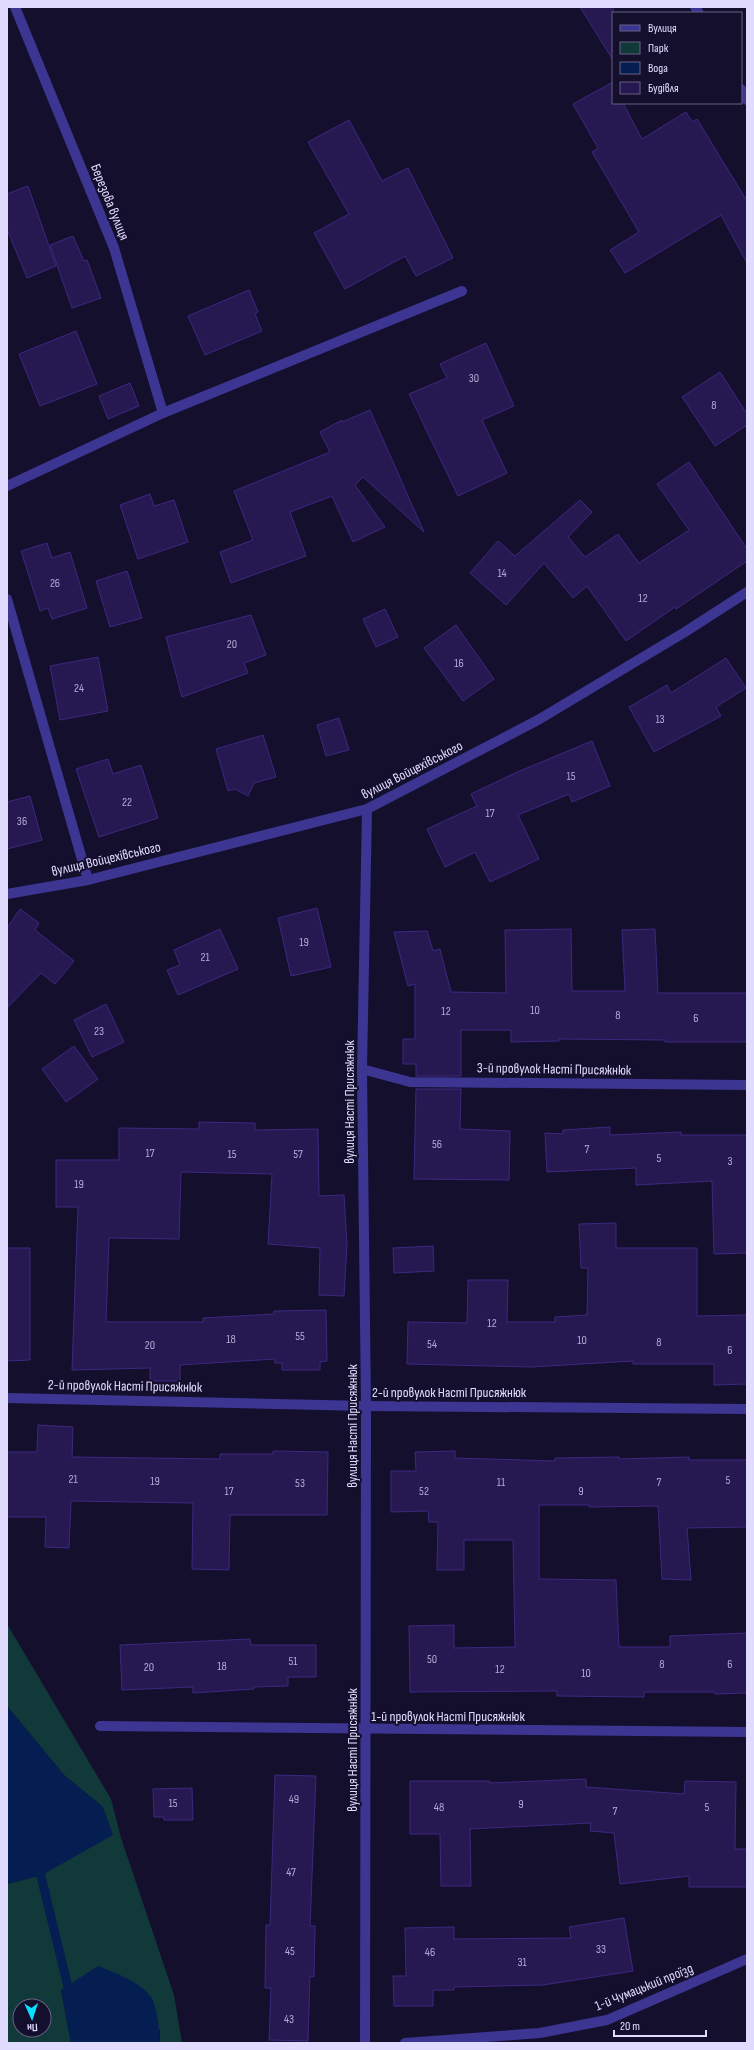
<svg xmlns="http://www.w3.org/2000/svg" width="754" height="2050" viewBox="0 0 754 2050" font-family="'Sofia Sans Condensed',sans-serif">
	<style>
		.green { fill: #113939; fill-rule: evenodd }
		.water { fill: #051e51 }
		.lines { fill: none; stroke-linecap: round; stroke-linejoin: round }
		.stream { stroke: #051e51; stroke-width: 9 }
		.building { fill: #261951; stroke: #3c2880 }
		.service { stroke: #3c3592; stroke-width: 10 }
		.minor { stroke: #3c3592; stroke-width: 10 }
		.labels { text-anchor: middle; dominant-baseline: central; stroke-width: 4; stroke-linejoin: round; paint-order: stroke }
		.number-label { font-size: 12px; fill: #b2abd4 }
		.street-label { font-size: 14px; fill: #e1dcff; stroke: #150f2e }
	</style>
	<rect width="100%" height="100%" fill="#150f2e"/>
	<path class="green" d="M7,1624L111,1799L121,1838L174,1995L182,2043H160V2030L61,1990L71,2043H7V1884L42,1875L103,1807L64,1775L7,1706ZM20,2006H44V2030H20Z"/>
	<g class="water">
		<polygon points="7,1706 64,1775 103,1807 113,1835 42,1875 7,1884"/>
		<path d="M98,1966C114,1972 142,1983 151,1997C157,2005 160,2033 160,2043H71L61,1990Z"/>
	</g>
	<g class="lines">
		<polyline class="stream" points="38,1864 70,1995"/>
	</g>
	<g class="building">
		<polygon points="580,7 613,7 613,60"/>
		<polygon points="613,82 613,103 623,103 642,139 686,112 692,122 697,119 747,201 747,263 721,215 625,273 610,250 639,232 592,152 598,148 573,104"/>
		<polygon points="349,120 382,181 408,168 453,258 416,276 405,256 345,289 314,233 349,214 308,142"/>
		<polygon points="28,186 56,266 27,278 7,229 7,194"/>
		<polygon points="73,236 84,261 87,260 101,298 72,308 50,245"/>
		<polygon points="249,290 258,312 255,314 262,331 205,355 188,316"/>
		<polygon points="76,331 97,384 40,406 19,354"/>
		<polygon points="486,343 514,406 482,420 507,473 458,496 409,394 447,378 440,364"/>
		<polygon points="720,372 747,414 747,425 715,446 682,397"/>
		<polygon points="130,383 139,406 108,419 99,396"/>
		<polygon points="370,410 424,532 363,477 355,485 385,527 353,542 332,496 290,512 306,556 231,583 220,552 253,540 234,491 330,452 320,432 342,420 342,422"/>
		<polygon points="689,462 747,549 747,561 676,609 675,607 626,641 587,586 573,598 544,563 506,605 470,573 498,541 515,556 580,500 592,512 568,537 585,557 618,534 639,563 689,530 657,484"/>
		<polygon points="150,494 154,506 174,500 188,542 138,559 120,505"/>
		<polygon points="47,543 52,558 70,552 87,608 52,619 48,608 40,611 21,551"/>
		<polygon points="127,571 142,618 110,627 96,581"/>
		<polygon points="385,609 398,637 376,647 363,619"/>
		<polygon points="251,615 266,655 244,663 248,673 182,697 166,637"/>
		<polygon points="456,625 494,679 463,701 424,648"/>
		<polygon points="98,657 108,711 60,720 50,666"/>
		<polygon points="726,658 746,688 716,707 721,716 654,752 629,707 667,685 671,693"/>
		<polygon points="339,718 349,750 326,756 317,725"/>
		<polygon points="263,735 276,777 254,783 248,796 235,789 228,791 216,749"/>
		<polygon points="592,741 610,786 572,802 569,794 518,815 539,859 490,882 475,852 445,867 427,829 477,806 471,794 515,773"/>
		<polygon points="108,759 113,774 141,765 158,818 99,837 76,769"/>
		<polygon points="30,796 42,840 7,849 7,802"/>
		<polygon points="317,908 331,967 291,976 278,918"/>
		<polygon points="20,909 39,923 35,930 74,961 55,984 41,973 7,1008 7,928"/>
		<polygon points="220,929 238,969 178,995 167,970 180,965 174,950"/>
		<polygon points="571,929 572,991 625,991 622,930 655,929 658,993 747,993 747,1042 665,1042 665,1040 559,1039 559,1041 511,1042 511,1030 461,1030 461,1076 416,1076 416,1064 403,1064 403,1039 415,1039 415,984 408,986 394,932 427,931 433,951 440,949 451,992 506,993 505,930"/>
		<polygon points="106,1004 124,1042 92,1057 74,1020"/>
		<polygon points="74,1046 98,1079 66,1102 42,1069"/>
		<polygon points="416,1089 461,1089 460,1129 510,1131 509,1180 414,1179"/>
		<polygon points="199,1122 255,1123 255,1130 318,1129 319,1196 344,1195 347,1245 344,1296 319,1295 320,1248 268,1244 272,1174 181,1172 179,1239 109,1238 106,1322 203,1322 203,1318 274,1314 274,1311 326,1310 327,1361 320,1362 320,1370 282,1370 282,1363 275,1363 275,1359 180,1365 180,1381 150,1381 150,1368 72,1370 78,1207 56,1207 56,1160 119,1160 119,1128 199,1129"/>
		<polygon points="610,1127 610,1135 681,1132 681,1135 747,1135 747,1253 714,1254 712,1181 636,1185 636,1168 547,1172 545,1133 563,1134 563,1130"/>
		<polygon points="616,1223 616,1248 697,1248 697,1316 747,1315 747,1384 714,1385 714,1364 633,1364 633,1361 532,1367 407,1364 408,1322 467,1323 468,1280 508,1280 507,1322 555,1322 555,1317 587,1315 588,1268 581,1268 579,1224"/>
		<polygon points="433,1246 434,1271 394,1273 393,1248"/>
		<polygon points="7,1248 30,1248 30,1360 7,1361"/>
		<polygon points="38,1425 73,1427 72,1457 220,1459 220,1454 273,1454 273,1451 328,1452 327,1515 230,1515 229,1570 192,1569 193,1503 71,1501 69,1548 45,1547 46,1517 7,1517 7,1452 37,1452"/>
		<polygon points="455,1451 455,1458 555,1461 555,1458 619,1457 619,1459 689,1457 689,1460 747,1460 747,1527 687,1528 691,1580 662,1579 658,1506 589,1507 589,1505 539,1505 539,1579 616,1580 619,1647 670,1647 670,1636 747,1633 747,1693 715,1694 715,1692 644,1692 644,1697 557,1696 557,1691 410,1692 409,1626 454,1625 454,1648 515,1647 513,1540 464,1540 464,1570 437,1570 438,1522 429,1522 428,1511 391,1512 391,1471 416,1471 415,1452"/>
		<polygon points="250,1639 251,1645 316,1645 316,1677 288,1677 288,1686 253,1687 254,1689 193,1693 193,1687 122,1690 120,1645"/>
		<polygon points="275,1775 316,1776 310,1926 315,1926 314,1977 310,1976 308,2041 269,2040 271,1988 265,1988 266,1925 270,1925"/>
		<polygon points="586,1779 586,1787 684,1794 685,1781 736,1782 735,1849 747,1849 747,1887 689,1887 689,1876 620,1884 614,1833 590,1831 591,1823 470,1829 471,1886 441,1886 440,1834 410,1834 410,1781 490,1781 489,1783"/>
		<polygon points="192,1788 193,1820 164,1820 164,1817 154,1817 153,1789"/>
		<polygon points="624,1918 633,1971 543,1985 454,1987 454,1990 433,1990 433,2006 394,2006 393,1976 406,1976 405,1928 454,1927 454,1939 571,1938 569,1927"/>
	</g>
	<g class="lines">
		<polyline class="service" points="7,599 88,880"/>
		<g class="minor">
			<polyline points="15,7 114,248 163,413"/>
			<polyline points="695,7 699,13"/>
			<polyline points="741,89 747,100"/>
			<polyline points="7,486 163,413 462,291"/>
			<polyline points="7,894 88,880 367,809 538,720 685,632 747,592"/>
			<polyline points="362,1069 410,1082 747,1085"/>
			<polyline points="7,1398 366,1406 747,1409"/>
			<polyline points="100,1726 747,1732"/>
			<polyline points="365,2043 366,1406 362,1069 367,809"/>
			<polyline points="405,2043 540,2033 607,2020 747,1959"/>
		</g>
	</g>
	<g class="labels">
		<g class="number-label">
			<text x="474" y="378">30</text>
			<text x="714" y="405">8</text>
			<text x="502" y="573">14</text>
			<text x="55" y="583">26</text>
			<text x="643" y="598">12</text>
			<text x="232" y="644">20</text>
			<text x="459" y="663">16</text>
			<text x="79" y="688">24</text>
			<text x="660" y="719">13</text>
			<text x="571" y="776">15</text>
			<text x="127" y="802">22</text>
			<text x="490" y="813">17</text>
			<text x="22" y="821">36</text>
			<text x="304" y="942">19</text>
			<text x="205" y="957">21</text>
			<text x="535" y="1010">10</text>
			<text x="446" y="1011">12</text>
			<text x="618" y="1015">8</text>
			<text x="696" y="1018">6</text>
			<text x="99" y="1031">23</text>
			<text x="437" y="1144">56</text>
			<text x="587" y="1149">7</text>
			<text x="150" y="1153">17</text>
			<text x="232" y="1154">15</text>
			<text x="298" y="1154">57</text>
			<text x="659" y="1158">5</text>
			<text x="730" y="1161">3</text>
			<text x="79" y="1184">19</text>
			<text x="492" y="1323">12</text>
			<text x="300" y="1336">55</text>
			<text x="231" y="1339">18</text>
			<text x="582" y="1340">10</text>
			<text x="659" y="1342">8</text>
			<text x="432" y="1344">54</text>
			<text x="150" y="1345">20</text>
			<text x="730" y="1350">6</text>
			<text x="73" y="1479">21</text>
			<text x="728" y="1480">5</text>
			<text x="155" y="1481">19</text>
			<text x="501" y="1482">11</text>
			<text x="659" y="1482">7</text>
			<text x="300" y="1483">53</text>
			<text x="229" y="1491">17</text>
			<text x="424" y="1491">52</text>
			<text x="581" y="1491">9</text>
			<text x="432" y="1659">50</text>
			<text x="293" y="1661">51</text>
			<text x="662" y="1664">8</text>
			<text x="730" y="1664">6</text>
			<text x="222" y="1666">18</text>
			<text x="149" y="1667">20</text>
			<text x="500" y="1669">12</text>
			<text x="586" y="1673">10</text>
			<text x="294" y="1799">49</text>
			<text x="173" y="1803">15</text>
			<text x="521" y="1804">9</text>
			<text x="439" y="1807">48</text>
			<text x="707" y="1807">5</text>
			<text x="615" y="1811">7</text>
			<text x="291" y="1872">47</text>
			<text x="601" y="1949">33</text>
			<text x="290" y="1951">45</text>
			<text x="430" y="1952">46</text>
			<text x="522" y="1962">31</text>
			<text x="289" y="2019">43</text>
		</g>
		<g class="street-label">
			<text transform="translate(110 202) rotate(68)">Березова вулиця</text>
			<text transform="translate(412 770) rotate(-27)">вулиця Войцехівського</text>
			<text transform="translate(106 859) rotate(-13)">вулиця Войцехівського</text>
			<text transform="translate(554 1069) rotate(1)">3-й провулок Насті Присяжнюк</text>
			<text transform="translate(349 1102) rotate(-90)">вулиця Насті Присяжнюк</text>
			<text transform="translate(125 1386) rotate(1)">2-й провулок Насті Присяжнюк</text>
			<text x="449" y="1392">2-й провулок Насті Присяжнюк</text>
			<text transform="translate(352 1426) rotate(-90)">вулиця Насті Присяжнюк</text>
			<text x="448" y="1716">1-й провулок Насті Присяжнюк</text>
			<text transform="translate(352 1750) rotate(-90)">вулиця Насті Присяжнюк</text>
			<text transform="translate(644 1987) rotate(-22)">1-й Чумацький проїзд</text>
		</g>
	</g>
	<rect width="754" height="2050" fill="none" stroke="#e1dcff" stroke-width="16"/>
	<rect x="612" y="12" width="130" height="92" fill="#150f2e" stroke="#676182"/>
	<rect x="620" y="25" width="20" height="6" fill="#3c3592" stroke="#676182"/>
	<text x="648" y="32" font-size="12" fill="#e1dcff">Вулиця</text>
	<rect x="620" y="42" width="20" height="12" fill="#113939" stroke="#676182"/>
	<text x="648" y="52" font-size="12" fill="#e1dcff">Парк</text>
	<rect x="620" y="62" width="20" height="12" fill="#051e51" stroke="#676182"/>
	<text x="648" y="72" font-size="12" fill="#e1dcff">Вода</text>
	<rect x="620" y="82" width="20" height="12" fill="#261951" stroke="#676182"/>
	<text x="648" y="92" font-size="12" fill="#e1dcff">Будівля</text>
	<g transform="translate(32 2018) rotate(177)"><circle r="19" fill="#150f2e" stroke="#676182"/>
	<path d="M0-3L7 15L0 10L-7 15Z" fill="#08deff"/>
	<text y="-6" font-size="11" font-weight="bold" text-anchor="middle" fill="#e1dcff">Пн</text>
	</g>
	<path d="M614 2030v6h92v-6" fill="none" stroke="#e1dcff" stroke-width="2"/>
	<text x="620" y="2030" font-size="12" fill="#e1dcff" stroke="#150f2e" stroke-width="3" paint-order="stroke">20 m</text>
</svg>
